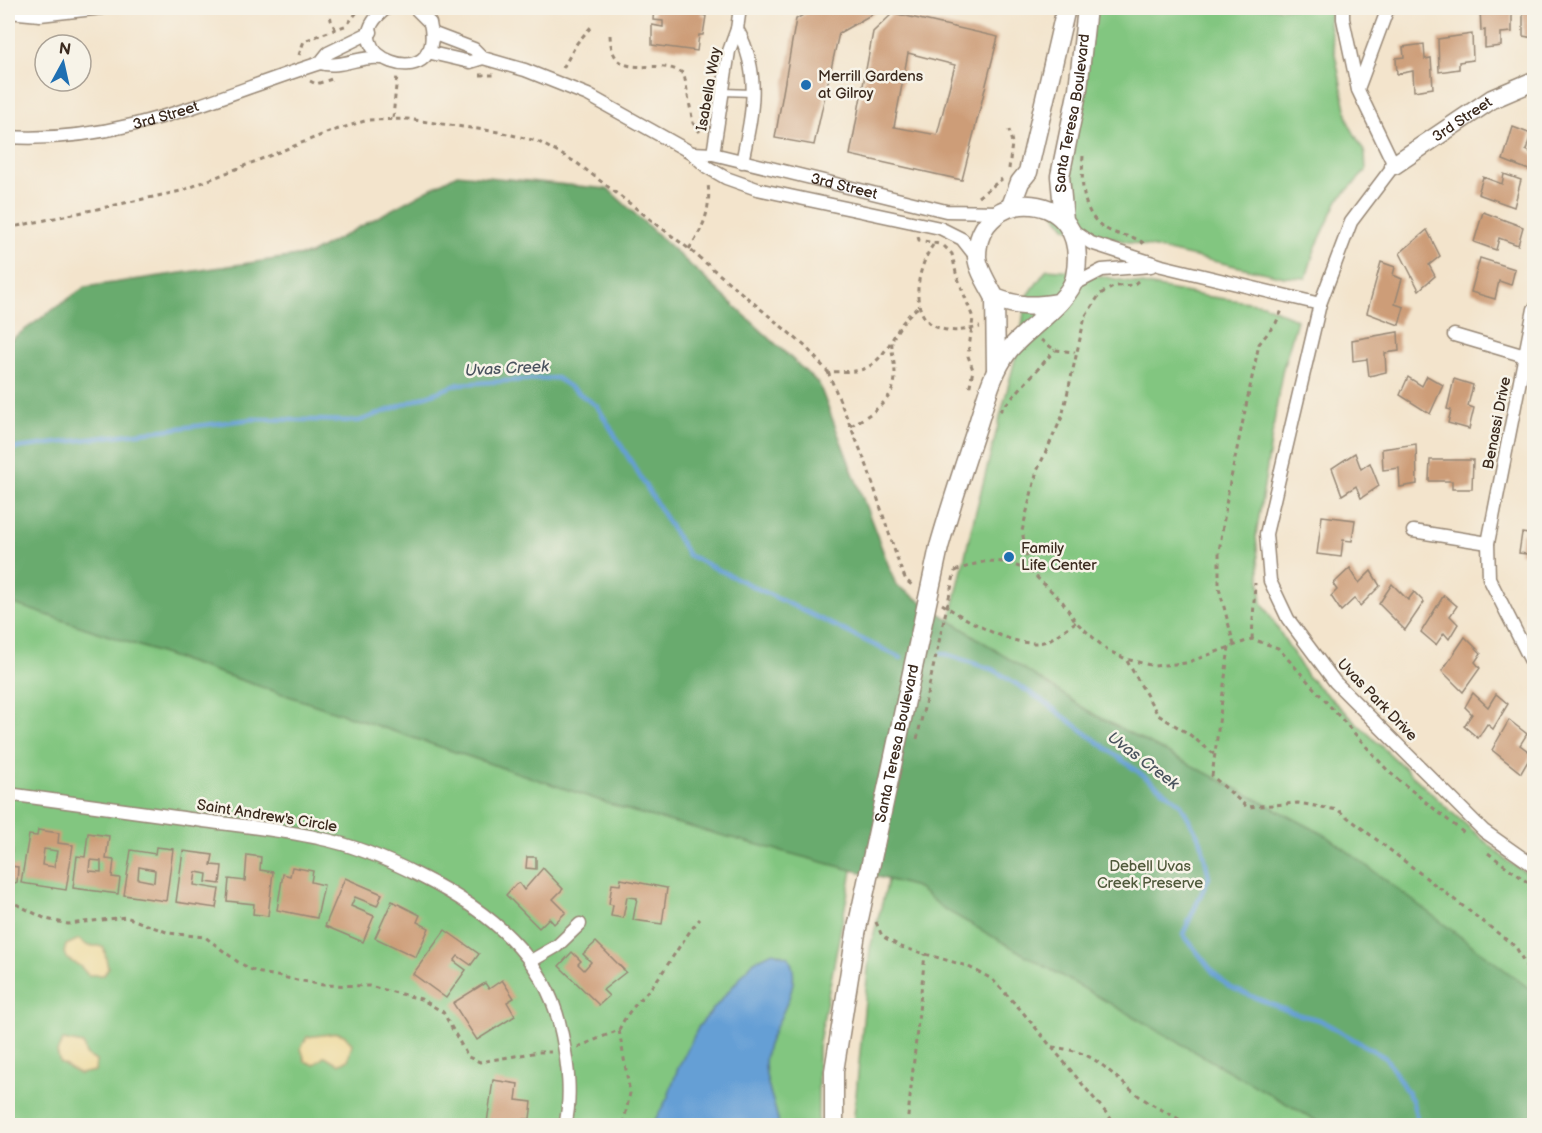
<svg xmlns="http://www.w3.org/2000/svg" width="1542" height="1133" viewBox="0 0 1542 1133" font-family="'Balsamiq Sans',sans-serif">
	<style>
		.green { fill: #82c680; stroke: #5e784f; stroke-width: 1.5 }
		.forest { fill: #69ab6e; stroke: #526a46; stroke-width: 1.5 }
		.sand { fill: #eeda9e; stroke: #94825e; stroke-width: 1.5 }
		.water { fill: #659fd5; stroke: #50647a; stroke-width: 1.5 }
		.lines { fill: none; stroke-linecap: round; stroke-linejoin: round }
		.stream { stroke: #659fd5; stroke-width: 4.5 }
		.building { fill: #cd9d78; fill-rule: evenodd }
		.lane-casing { stroke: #978775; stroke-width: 9 }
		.street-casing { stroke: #978775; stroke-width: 15 }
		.secondary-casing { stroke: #978775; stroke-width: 21 }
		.path { stroke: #978775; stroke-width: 3; stroke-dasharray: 4.5 4.5; stroke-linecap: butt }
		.lane { stroke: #fff; stroke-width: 6 }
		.street { stroke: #fff; stroke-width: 12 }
		.secondary { stroke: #fff; stroke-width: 18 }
		.secondary-bridge-casing { stroke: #978775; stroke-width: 21; stroke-linecap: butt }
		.path-bridge { stroke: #978775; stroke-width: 3; stroke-dasharray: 4.5 4.5; stroke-linecap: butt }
		.secondary-bridge { stroke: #fff; stroke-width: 18 }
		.poi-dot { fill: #1f6fb2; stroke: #f7f3e8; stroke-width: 2 }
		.labels { text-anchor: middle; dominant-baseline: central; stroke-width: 5; stroke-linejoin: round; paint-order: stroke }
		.poi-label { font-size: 15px; fill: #3b2a1e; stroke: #f7f3e8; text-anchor: start }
		.street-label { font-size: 15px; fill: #3b2a1e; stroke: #f7f3e8 }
		.park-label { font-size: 15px; fill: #50593b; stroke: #f7f3e8 }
		.water-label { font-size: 16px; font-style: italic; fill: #4a535e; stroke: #f7f3e8 }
	</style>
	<rect width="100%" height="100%" fill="#f7f3e8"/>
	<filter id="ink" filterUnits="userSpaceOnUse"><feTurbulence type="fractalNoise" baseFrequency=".0167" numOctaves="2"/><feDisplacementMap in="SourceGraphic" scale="12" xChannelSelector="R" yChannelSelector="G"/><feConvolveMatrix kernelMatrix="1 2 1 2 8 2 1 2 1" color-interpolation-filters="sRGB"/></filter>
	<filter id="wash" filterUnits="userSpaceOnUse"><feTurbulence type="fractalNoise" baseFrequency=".008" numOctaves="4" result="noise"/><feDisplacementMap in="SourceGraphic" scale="24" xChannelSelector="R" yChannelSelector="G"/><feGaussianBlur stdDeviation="1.35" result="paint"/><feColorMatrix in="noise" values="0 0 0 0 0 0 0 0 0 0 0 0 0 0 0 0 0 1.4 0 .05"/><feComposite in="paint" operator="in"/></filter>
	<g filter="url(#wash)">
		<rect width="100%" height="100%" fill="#f3e4cc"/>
		<g class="green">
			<polygon points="1094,8 1331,8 1329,24 1349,124 1365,153 1366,171 1338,200 1315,249 1306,278 1284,277 1066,228 1055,214"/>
			<polygon points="1047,269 1074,271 1204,296 1263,304 1297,320 1282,372 1256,536 1262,603 1307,676 1448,809 1510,863 1534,877 1534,1125 853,1126 870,948 903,825 971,530 1020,340 1026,298"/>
			<polygon points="8,520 895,648 818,1047 818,1125 8,1126"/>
		</g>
		<polygon class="forest" points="457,174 608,189 819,384 896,585 1093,714 1327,836 1534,992 1534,1125 1324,1125 944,909 916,887 634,812 8,602 8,342 85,287 310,254"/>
		<g class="sand">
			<polygon points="79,939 88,946 99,946 104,948 108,968 104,975 88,975 80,966 67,959 64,953 66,945"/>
			<polygon points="338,1033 344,1035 352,1044 348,1060 338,1064 325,1056 314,1065 305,1061 301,1048 307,1037"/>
			<polygon points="63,1040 83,1044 86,1055 96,1061 95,1071 79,1074 60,1063 57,1052"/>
		</g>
		<path class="water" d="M773,952L788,957C806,983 775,1022 767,1048C760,1076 775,1099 779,1125H652L668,1097L678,1068L699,1026L754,961Z"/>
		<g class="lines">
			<g class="stream">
				<polyline points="8,449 253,419 359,421 459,384 557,378 597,406 688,555 901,658"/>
				<polyline points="942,653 994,670 1043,701 1180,803 1201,841 1209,877 1183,934 1213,972 1229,987 1293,1013 1320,1020 1386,1058 1412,1100 1419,1126"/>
			</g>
		</g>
		<g id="blocks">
			<g class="building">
				<polygon points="654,8 703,8 702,15 706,16 703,35 699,35 697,51 652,45 652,25 663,27 663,21 653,20"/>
				<polygon points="815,8 883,8 839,33 814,145 775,138 796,19"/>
				<polygon points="1480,8 1512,8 1512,32 1501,33 1501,46 1485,48 1485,30 1481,31"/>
				<polygon points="1523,8 1534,8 1534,38 1523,36"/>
				<path d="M893,13L998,37L962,180L850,155L873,32ZM908,53L955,65L937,135L894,127Z"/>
				<polygon points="1472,34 1473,60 1459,62 1459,69 1439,72 1438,39"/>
				<polygon points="1424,44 1425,59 1431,58 1433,88 1414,91 1413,71 1397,74 1396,58 1404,57 1403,47"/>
				<polygon points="1513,127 1531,134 1526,150 1534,154 1534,172 1503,160"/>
				<polygon points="1504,174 1521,180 1514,207 1478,194 1483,177 1502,184"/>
				<polygon points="1483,212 1523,227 1518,245 1499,238 1496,250 1474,242"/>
				<polygon points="1427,230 1440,256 1429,265 1435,276 1419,290 1400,253"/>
				<polygon points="1480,258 1515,269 1511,285 1499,281 1495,299 1471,292"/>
				<polygon points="1381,262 1395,267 1393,275 1402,279 1395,304 1404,307 1399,325 1367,313"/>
				<polygon points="1398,332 1399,351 1385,353 1386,372 1369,376 1367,359 1353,361 1352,340"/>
				<polygon points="1427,376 1443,385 1430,414 1400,395 1408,377 1422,386"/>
				<polygon points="1454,379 1473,385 1468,406 1474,408 1469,429 1448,423 1451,410 1447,409"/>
				<polygon points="1416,444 1417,484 1400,487 1399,468 1383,470 1382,449"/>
				<polygon points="1355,453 1361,469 1370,463 1379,486 1361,498 1356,486 1342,495 1332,468"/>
				<polygon points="1430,460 1473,460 1472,489 1452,489 1452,481 1429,481"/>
				<polygon points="1322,516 1355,520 1352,541 1343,540 1341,557 1317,554"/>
				<polygon points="1522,533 1534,535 1534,555 1519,553"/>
				<polygon points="1350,568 1359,583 1371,571 1380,586 1360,606 1355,598 1341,611 1331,596 1337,590 1333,584"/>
				<polygon points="1392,584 1408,600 1414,592 1424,602 1405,630 1379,604"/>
				<polygon points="1444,595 1457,606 1450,616 1458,624 1449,639 1444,633 1436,645 1421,632"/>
				<polygon points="1465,637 1481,653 1475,662 1480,668 1463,692 1442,671"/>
				<polygon points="1473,693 1488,707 1496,694 1508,704 1493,729 1487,724 1478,738 1464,726 1472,714 1465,707"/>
				<polygon points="1509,720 1527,734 1520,745 1532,754 1521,773 1492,750"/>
				<path d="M38,830L59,833L58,843L73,845L66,890L21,883L29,835L37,836ZM44,849L57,851L54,867L42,865Z"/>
				<path d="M88,833L109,836L106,859L114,860L112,877L120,878L118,894L73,888L77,856L85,857ZM90,860L101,861V872L89,871Z"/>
				<path d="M156,847L173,849L166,901L124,895L131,850L155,854ZM139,867L155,870L154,882L138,879Z"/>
				<polygon points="8,848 12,849 10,866 18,867 17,883 8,882"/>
				<polygon points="183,851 213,855 211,865 222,866 220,884 206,882 207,874 196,872 194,885 219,889 216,908 176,902"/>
				<polygon points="247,855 261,857 260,870 273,872 268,916 253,914 254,904 227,901 229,879 245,881"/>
				<polygon points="527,857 536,857 536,869 526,868"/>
				<polygon points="292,867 313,871 311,882 324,885 317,918 277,910 283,874 290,876"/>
				<polygon points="543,868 563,889 553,899 566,912 554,924 549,918 539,928 506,895 516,884 519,883 524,890"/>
				<polygon points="345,878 382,894 377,906 355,897 351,906 374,916 363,942 325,926"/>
				<polygon points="621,879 667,888 662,924 633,920 637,898 627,897 623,918 611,916 613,905 609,904 612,884 620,885"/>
				<polygon points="392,901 420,915 417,922 429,928 416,957 375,938"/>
				<polygon points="445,930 479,954 471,965 458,956 454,961 466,970 446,998 413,974"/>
				<polygon points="596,942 626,972 603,990 609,996 599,1005 559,966 572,952 581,961 578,964 584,970 591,962 583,954"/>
				<polygon points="502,980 514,998 507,1002 515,1016 477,1040 453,1003 485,983 489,989"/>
				<polygon points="493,1080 518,1084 516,1100 532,1102 530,1119 524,1119 523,1126 487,1123"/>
			</g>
		</g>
	</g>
	<g filter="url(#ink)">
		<use href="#blocks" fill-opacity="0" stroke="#978775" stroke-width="1.5"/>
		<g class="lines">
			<defs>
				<polyline id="lane" points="723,92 752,93"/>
				<g id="street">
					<path d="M387,8C324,54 447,100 430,23L415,8"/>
					<polyline points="1343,8 1343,19 1358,90 1394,165 1351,222 1320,304 1266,534 1270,581 1288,619 1335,682 1484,831 1534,866"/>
					<polyline points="8,12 40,15 102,8"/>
					<path d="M737,29C762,74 752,114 742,162"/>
					<polyline points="432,33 474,49 483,58 525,70 588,95 692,153 707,167 726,178 757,189 940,228 962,239 977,258"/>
					<polyline points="427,52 470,62 483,58"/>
					<path d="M320,63C341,69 360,55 381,58"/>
					<polyline points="1358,89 1388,8"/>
					<path id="s1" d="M8,137C122,144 214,97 320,63L328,53L371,32"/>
					<path id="s2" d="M692,153L713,154L946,211L998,212"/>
					<polyline points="713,154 729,51 737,29 740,8"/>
					<polyline points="1072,230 1091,243 1162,266 1320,304"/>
					<polyline points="1073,285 1102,270 1151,266"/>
					<polyline points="1534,309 1488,543 1489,578 1534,667"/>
					<polyline points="1454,335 1525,356"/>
					<polyline points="1413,531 1488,543"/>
					<path d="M8,794C66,802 125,810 183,818C228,825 274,828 318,838C354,845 387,859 420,876C488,910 547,956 562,1035C568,1065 572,1096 565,1126"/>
					<polyline points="531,961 557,946 580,924"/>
				</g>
				<g id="secondary">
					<path id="s3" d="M1394,165L1492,99L1534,81"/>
					<polyline points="1011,206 1020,182 1028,172 1066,8"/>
					<path id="s4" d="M1064,220L1060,176L1078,89L1087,8"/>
					<polyline points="995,298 996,369"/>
					<path d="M939,547C950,508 963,469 976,430C985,403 991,373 1009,350C1026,329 1070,302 1075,277C1093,185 976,184 977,257C978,270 989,286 995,298C1018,307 1034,307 1057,303"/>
					<polyline points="834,1126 834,1071 856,933"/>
				</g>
			</defs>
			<use href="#lane" class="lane-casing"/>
			<use href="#street" class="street-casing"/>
			<use href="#secondary" class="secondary-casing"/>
			<g class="path">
				<polyline points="329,8 331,20 336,31"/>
				<path d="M610,35C612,87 656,54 684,74L693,123L700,132"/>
				<polyline points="299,55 304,41 347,25 360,8"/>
				<polyline points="563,68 577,43 591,27"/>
				<polyline points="480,75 494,75"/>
				<polyline points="310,81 316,84 332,79"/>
				<polyline points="393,118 397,75"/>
				<path d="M1083,156C1081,186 1081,221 1115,233C1126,237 1137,236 1145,245"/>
				<polyline points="1009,169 1012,143 1009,130"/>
				<polyline points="978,197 1002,179"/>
				<path d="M8,228L181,191L329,132L368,120L407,119L499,132L537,141L577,163L689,249L806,347L828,372C840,371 855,373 866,368C892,355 894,322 919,307"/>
				<polyline points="918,237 919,240 939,244"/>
				<path d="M933,245C916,269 905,324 947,330C958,332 969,329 980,327"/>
				<polyline points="944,246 952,254 956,273 973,318 968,356 973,370 969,390"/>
				<path d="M689,249C704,227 711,210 708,183"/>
				<polyline points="1138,281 1133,285 1115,286 1100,294 1085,317 1062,417 1037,471 1022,531 1030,571 1062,601 1076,622 1107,650 1126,659 1154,666 1186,663 1252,639 1278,648 1389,772 1464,833"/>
				<polyline points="1041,340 1055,350 1075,352"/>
				<polyline points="828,372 867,466 900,567 906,580 914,587"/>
				<polyline points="1000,411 1055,350"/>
				<path d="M851,426C870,414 896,401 895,374C895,363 891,353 892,341"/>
				<path d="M955,571C989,558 997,558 1030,571"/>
				<path d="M942,604C967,620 1014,649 1043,642C1054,639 1066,628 1076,622"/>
				<polyline points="1252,639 1255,583"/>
				<polyline points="1234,645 1219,588 1219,552 1228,492 1259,344 1276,323 1282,310"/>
				<polyline points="1229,647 1212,776 1247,807 1298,803 1338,810 1516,947 1534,981"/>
				<polyline points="1127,661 1158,715 1189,734 1215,755"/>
				<polyline points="1488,853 1534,887"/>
				<polyline points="8,900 46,919 68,924 126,917 169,933 205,937 238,962 256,972 323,985 369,986 421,999 443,1012 468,1057 480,1062 538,1052 551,1052"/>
				<polyline points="876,922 882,936 901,947 967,966 992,979 1020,1009 1117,1126"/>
				<path d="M619,1030C628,1008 646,996 659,977C673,958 684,937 700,919"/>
				<polyline points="578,1047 619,1030 630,1093 623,1126"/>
				<path d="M1052,1047C1097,1052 1102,1067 1135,1093C1152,1106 1173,1115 1191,1126"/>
				<polyline points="907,1126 925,954"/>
			</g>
			<use href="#lane" class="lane"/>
			<use href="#street" class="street"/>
			<use href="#secondary" class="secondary"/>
			<defs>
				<g id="secondary-bridge">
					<path id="s5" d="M856,933L939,547"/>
				</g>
			</defs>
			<use href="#secondary-bridge" class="secondary-bridge-casing"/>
			<polyline class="path-bridge" points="917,739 955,571"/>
			<use href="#secondary-bridge" class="secondary-bridge"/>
		</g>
	</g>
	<g class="poi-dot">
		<circle cx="806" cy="85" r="6"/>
		<circle cx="1009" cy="557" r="6"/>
	</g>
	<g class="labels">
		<g class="poi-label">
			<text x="818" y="76">Merrill Gardens<tspan x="818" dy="17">at Gilroy</tspan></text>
			<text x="1021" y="548">Family<tspan x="1021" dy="17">Life Center</tspan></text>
		</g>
		<g class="street-label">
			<text transform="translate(709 89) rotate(-80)">Isabella Way</text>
			<text stroke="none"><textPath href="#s4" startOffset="108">Santa Teresa Boulevard</textPath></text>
			<text stroke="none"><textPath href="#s1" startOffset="160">3rd Street</textPath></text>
			<text stroke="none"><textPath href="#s3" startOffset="82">3rd Street</textPath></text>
			<text stroke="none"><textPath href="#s2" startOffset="156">3rd Street</textPath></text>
			<text transform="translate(1497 423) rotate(-79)">Benassi Drive</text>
			<text transform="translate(1377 700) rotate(46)">Uvas Park Drive</text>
			<text stroke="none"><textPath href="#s5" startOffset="194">Santa Teresa Boulevard</textPath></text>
			<text transform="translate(267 816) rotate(9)">Saint Andrew's Circle</text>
		</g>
		<g class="park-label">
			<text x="1150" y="866">Debell Uvas<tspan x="1150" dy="17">Creek Preserve</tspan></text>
		</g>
		<g class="water-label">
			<text transform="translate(507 369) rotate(-3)">Uvas Creek</text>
			<text transform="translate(1143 761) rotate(37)">Uvas Creek</text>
		</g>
	</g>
	<rect width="1542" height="1133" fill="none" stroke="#f7f3e8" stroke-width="30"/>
	<g transform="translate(63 63) rotate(8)"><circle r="28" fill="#f7f3e8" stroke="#aca397" stroke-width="1.5"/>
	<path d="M0-4.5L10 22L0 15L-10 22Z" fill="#1f6fb2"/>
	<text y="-9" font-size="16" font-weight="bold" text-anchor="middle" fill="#3b2a1e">N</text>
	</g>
</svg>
